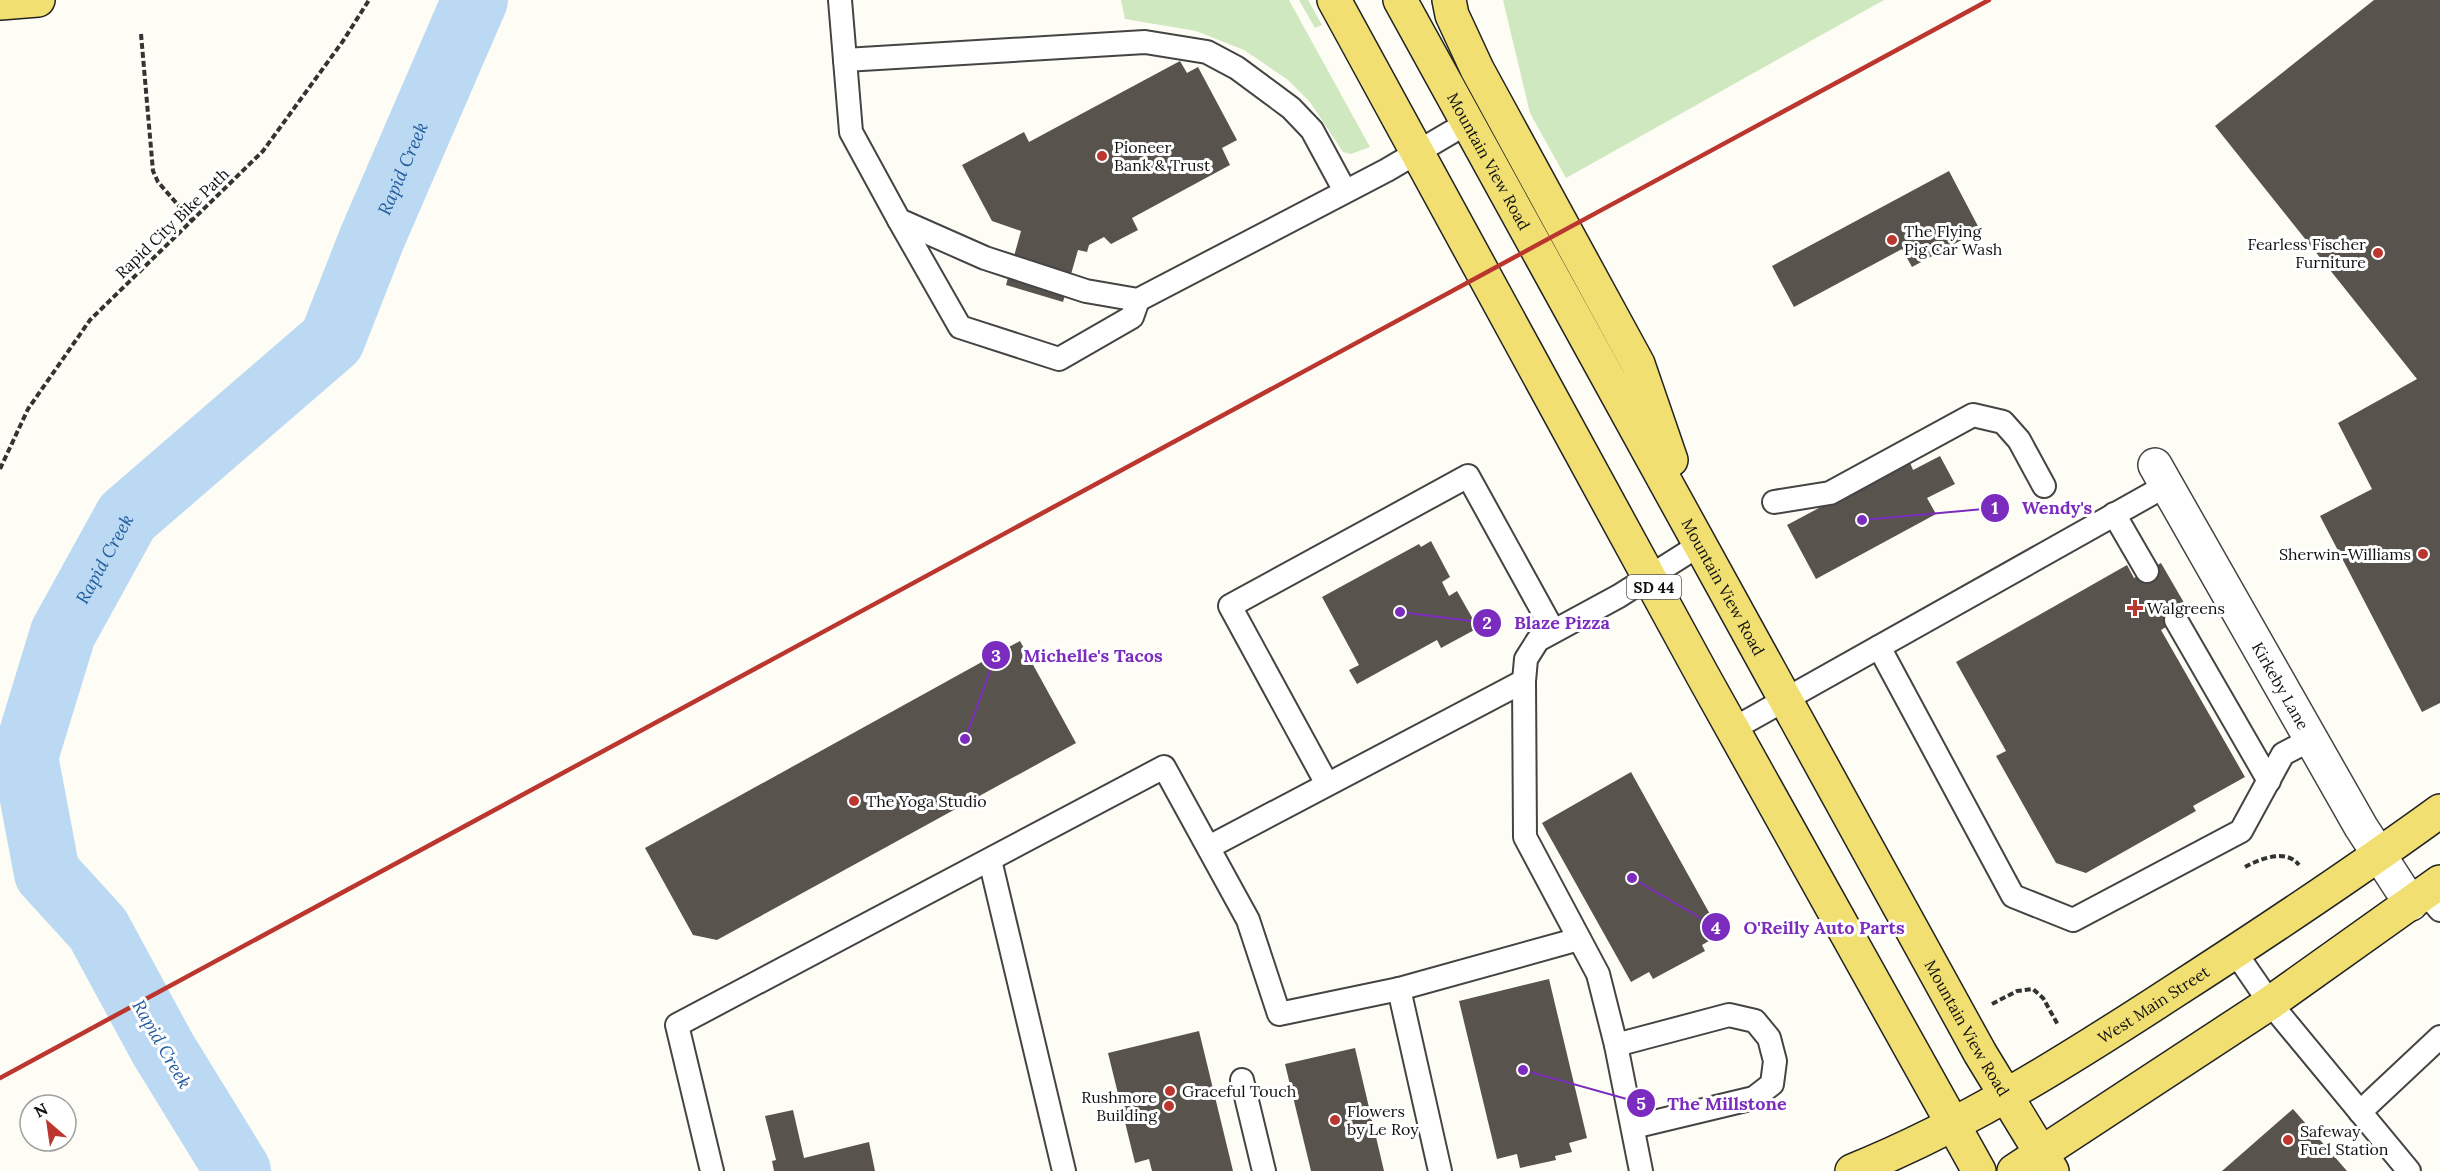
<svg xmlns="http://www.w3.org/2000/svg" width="2440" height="1171" viewBox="0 0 2440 1171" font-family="Lora,serif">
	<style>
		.green { fill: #d0e8bf }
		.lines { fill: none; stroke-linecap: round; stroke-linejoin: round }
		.river { stroke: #bcd9f3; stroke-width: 66 }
		.building { fill: #59534d }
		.service-casing { stroke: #444; stroke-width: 26 }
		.minor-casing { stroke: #444; stroke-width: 36 }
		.primary-casing { stroke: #222; stroke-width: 36 }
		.path { stroke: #333; stroke-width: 4; stroke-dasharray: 6 3; stroke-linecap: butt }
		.service { stroke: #fff; stroke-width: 22 }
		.minor { stroke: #fff; stroke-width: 33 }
		.primary { stroke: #f1df72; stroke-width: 33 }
		.rail { stroke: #bb362e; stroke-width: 4.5 }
		.poi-dot { fill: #bb362e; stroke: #fff; stroke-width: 2 }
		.labels { text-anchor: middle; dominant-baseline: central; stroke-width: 6; stroke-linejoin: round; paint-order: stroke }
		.shield { fill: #fff; stroke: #585858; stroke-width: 1.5 }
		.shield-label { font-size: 15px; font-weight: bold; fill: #111 }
		.poi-label { font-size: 16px; fill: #111; stroke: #fff; text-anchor: start }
		.street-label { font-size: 16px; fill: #111; stroke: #fff }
		.water-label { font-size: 18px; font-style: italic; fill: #1f5a9d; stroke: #fff }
		.leader { fill: none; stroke: #7b2cbf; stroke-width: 2 }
		.callout-dot { fill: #7b2cbf; stroke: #fff; stroke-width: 2 }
		.mark-label { font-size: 18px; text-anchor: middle; font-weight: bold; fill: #fff }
		.callout-label { font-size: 18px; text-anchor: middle; font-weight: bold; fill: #7b2cbf; stroke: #fff; stroke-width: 6; stroke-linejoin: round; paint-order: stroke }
	</style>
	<rect width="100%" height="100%" fill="#fefdf5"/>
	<g class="green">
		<polygon points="1121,0 1289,0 1370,147 1351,154 1343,152 1310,102 1288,80 1244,50 1196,31 1125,19"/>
		<polygon points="1299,0 1308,0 1322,25 1315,28"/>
		<polygon points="1503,0 1884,0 1566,178 1530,113"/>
	</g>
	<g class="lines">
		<path class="river" id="s1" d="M238,1171L163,1049L98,929L47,873L25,757L63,633L127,517L332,340L372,238L475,0"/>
	</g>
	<g class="building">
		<polygon points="2374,0 2440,0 2440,703 2422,712 2320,516 2372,489 2338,423 2417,379 2215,126"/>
		<polygon points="1180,61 1187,73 1198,67 1237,140 1222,148 1230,165 1132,218 1138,230 1111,244 1104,237 1089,245 1087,252 1078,250 1063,302 1006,285 1021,231 992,221 962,165 1024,132 1029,142"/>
		<polygon points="1949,171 1980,230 1912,267 1902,249 1794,307 1772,266"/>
		<polygon points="1940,456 1955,484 1927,498 1936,514 1816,579 1787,525 1909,460 1913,470"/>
		<polygon points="1431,541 1450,577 1442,582 1449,596 1457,591 1478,628 1441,648 1437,640 1357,684 1349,670 1359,665 1322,597 1419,544 1421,547"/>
		<polygon points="2161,563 2190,613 2161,630 2245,777 2193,806 2196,811 2086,873 2056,863 1996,756 2006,751 1956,662 2127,565 2134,578"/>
		<polygon points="1020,641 1076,743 717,940 693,935 645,848"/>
		<polygon points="1631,772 1721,934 1702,945 1705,951 1653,979 1649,972 1631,982 1542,823"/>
		<polygon points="1549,979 1587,1138 1569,1143 1572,1152 1555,1156 1556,1160 1520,1168 1517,1154 1497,1159 1459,1001"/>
		<polygon points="1199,1031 1233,1171 1152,1171 1149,1159 1135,1163 1108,1053"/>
		<polygon points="1355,1048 1384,1171 1311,1171 1285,1064"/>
		<polygon points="2293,1109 2347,1171 2222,1171"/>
		<polygon points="793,1110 804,1158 869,1142 875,1171 774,1171 772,1161 776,1160 765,1116"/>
	</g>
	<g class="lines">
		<defs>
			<g id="service">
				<polyline points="840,0 851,132 899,220 985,258 1086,291 1138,300 1387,170 1467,123"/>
				<polyline points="845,60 1145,42 1207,52 1237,68 1291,108 1312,130 1345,191"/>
				<polyline points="899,220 960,327 1059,359 1132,317 1138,300"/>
				<polyline points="1774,502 1830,493 1973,415 2003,422 2019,440 2044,486"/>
				<polyline points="2114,514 2147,571"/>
				<polyline points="2176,620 2269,781"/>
				<polyline points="1879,647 2013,896 2073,920 2241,831 2283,754 2312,739"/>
				<polyline points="1733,729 2167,485"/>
				<polyline points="1327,784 1230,606 1468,476 1553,630"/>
				<polyline points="1209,847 1524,681"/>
				<polyline points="990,860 1064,1171"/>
				<polyline points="2425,893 2440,910"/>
				<polyline points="2235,952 2270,1003 2409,1171"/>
				<polyline points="1399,989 1440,1171"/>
				<polyline points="1616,1045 1729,1015 1755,1021 1769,1038 1775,1061 1772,1084 1754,1098 1633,1127"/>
				<polyline points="1242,1080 1264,1171"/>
				<polyline points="2360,1112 2440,1037"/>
				<polyline points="712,1171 677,1025 1164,767 1248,920 1279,1014 1399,989 1579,939"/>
				<polyline points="1641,1171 1616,1045 1598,974 1525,837 1524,681 1526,659 1538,640 1619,596 1701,544"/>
			</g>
			<g id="minor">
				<path id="s2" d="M2155,465L2361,827L2411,904"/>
			</g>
			<g id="primary">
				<polyline points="1334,0 1703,676 1979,1171"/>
				<path id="s3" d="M1400,0L1980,1053L2052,1171"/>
				<polyline points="1449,0 1452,15 1477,69 1638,364 1671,460"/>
				<polyline points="0,3 38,0"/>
				<path id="s4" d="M1852,1171C1966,1125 2070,1059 2173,992C2263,934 2353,874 2440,811"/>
				<polyline points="2014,1171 2270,1003 2440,882"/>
			</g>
		</defs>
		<use href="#service" class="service-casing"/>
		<use href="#minor" class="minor-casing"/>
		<use href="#primary" class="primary-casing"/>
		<g class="path">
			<polyline points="141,34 153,171 158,182 192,221"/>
			<polyline points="0,469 28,409 90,320 263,151 343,41 369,0"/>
			<path d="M2245,867C2260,859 2286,848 2299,865"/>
			<polyline points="1992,1004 2017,991 2033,989 2043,998 2058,1025"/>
		</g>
		<use href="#service" class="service"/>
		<use href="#minor" class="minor"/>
		<use href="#primary" class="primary"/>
		<polyline class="rail" points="0,1078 1989,0"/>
	</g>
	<g class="poi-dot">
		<circle cx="1102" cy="156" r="6"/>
		<circle cx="1892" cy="240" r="6"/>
		<circle cx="2378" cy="253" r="6"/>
		<circle cx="2423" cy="554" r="6"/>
		<path d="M2132 599h6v6h6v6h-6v6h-6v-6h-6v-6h6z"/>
		<circle cx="854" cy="801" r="6"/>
		<circle cx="1170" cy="1091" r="6"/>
		<circle cx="1169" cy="1106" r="6"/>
		<circle cx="1335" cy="1120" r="6"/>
		<circle cx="2288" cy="1140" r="6"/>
	</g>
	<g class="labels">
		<rect class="shield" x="1627" y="575" width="54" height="24" rx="4.5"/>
		<g class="shield-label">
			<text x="1654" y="587">SD 44</text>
		</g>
		<g class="poi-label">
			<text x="1114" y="147">Pioneer<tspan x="1114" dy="18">Bank &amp; Trust</tspan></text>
			<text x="1904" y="231">The Flying<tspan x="1904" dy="18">Pig Car Wash</tspan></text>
			<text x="2366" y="244" text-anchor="end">Fearless Fischer<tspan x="2366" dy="18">Furniture</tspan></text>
			<text x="2411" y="554" text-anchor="end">Sherwin-Williams</text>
			<text x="2147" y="608">Walgreens</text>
			<text x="866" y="801">The Yoga Studio</text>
			<text x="1182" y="1091">Graceful Touch</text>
			<text x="1157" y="1097" text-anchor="end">Rushmore<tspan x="1157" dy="18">Building</tspan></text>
			<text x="1347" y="1111">Flowers<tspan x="1347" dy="18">by Le Roy</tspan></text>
			<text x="2300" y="1131">Safeway<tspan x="2300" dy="18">Fuel Station</tspan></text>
		</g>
		<g class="street-label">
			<text stroke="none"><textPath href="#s3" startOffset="184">Mountain View Road</textPath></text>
			<text transform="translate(172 223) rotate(-44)">Rapid City Bike Path</text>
			<text stroke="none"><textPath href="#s3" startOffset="670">Mountain View Road</textPath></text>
			<text stroke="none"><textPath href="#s2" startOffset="254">Kirkeby Lane</textPath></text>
			<text stroke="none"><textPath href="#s4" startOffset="345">West Main Street</textPath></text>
			<text stroke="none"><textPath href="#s3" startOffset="1174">Mountain View Road</textPath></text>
		</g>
		<g class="water-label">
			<text stroke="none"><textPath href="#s1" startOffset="1192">Rapid Creek</textPath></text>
			<text stroke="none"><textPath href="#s1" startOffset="688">Rapid Creek</textPath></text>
			<text transform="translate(162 1044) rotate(60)">Rapid Creek</text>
		</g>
	</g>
	<path class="leader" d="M1862 520L1995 508M1400 612L1487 623M965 739L996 655M1632 878L1716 927M1523 1070L1641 1103"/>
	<g class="callout-dot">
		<circle cx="1862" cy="520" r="6"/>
		<circle cx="1400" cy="612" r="6"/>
		<circle cx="965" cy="739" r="6"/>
		<circle cx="1632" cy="878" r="6"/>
		<circle cx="1523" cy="1070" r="6"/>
		<circle cx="1995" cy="508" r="15"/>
		<circle cx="1487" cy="623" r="15"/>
		<circle cx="996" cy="655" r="15"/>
		<circle cx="1716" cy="927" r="15"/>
		<circle cx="1641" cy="1103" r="15"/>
	</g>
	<g class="mark-label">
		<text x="1995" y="514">1</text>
		<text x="1487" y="629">2</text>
		<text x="996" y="662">3</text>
		<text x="1716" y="934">4</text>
		<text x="1641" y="1110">5</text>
	</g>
	<g class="callout-label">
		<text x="2057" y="514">Wendy's</text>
		<text x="1562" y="629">Blaze Pizza</text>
		<text x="1093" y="662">Michelle's Tacos</text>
		<text x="1824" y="934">O'Reilly Auto Parts</text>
		<text x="1727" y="1110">The Millstone</text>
	</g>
	<g transform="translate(48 1123) rotate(331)"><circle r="28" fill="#ffffff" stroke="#a0a0a0" stroke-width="1.5"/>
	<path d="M0-4.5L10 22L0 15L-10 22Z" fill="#bb362e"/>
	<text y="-9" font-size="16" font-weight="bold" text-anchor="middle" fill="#111111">N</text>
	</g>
</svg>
